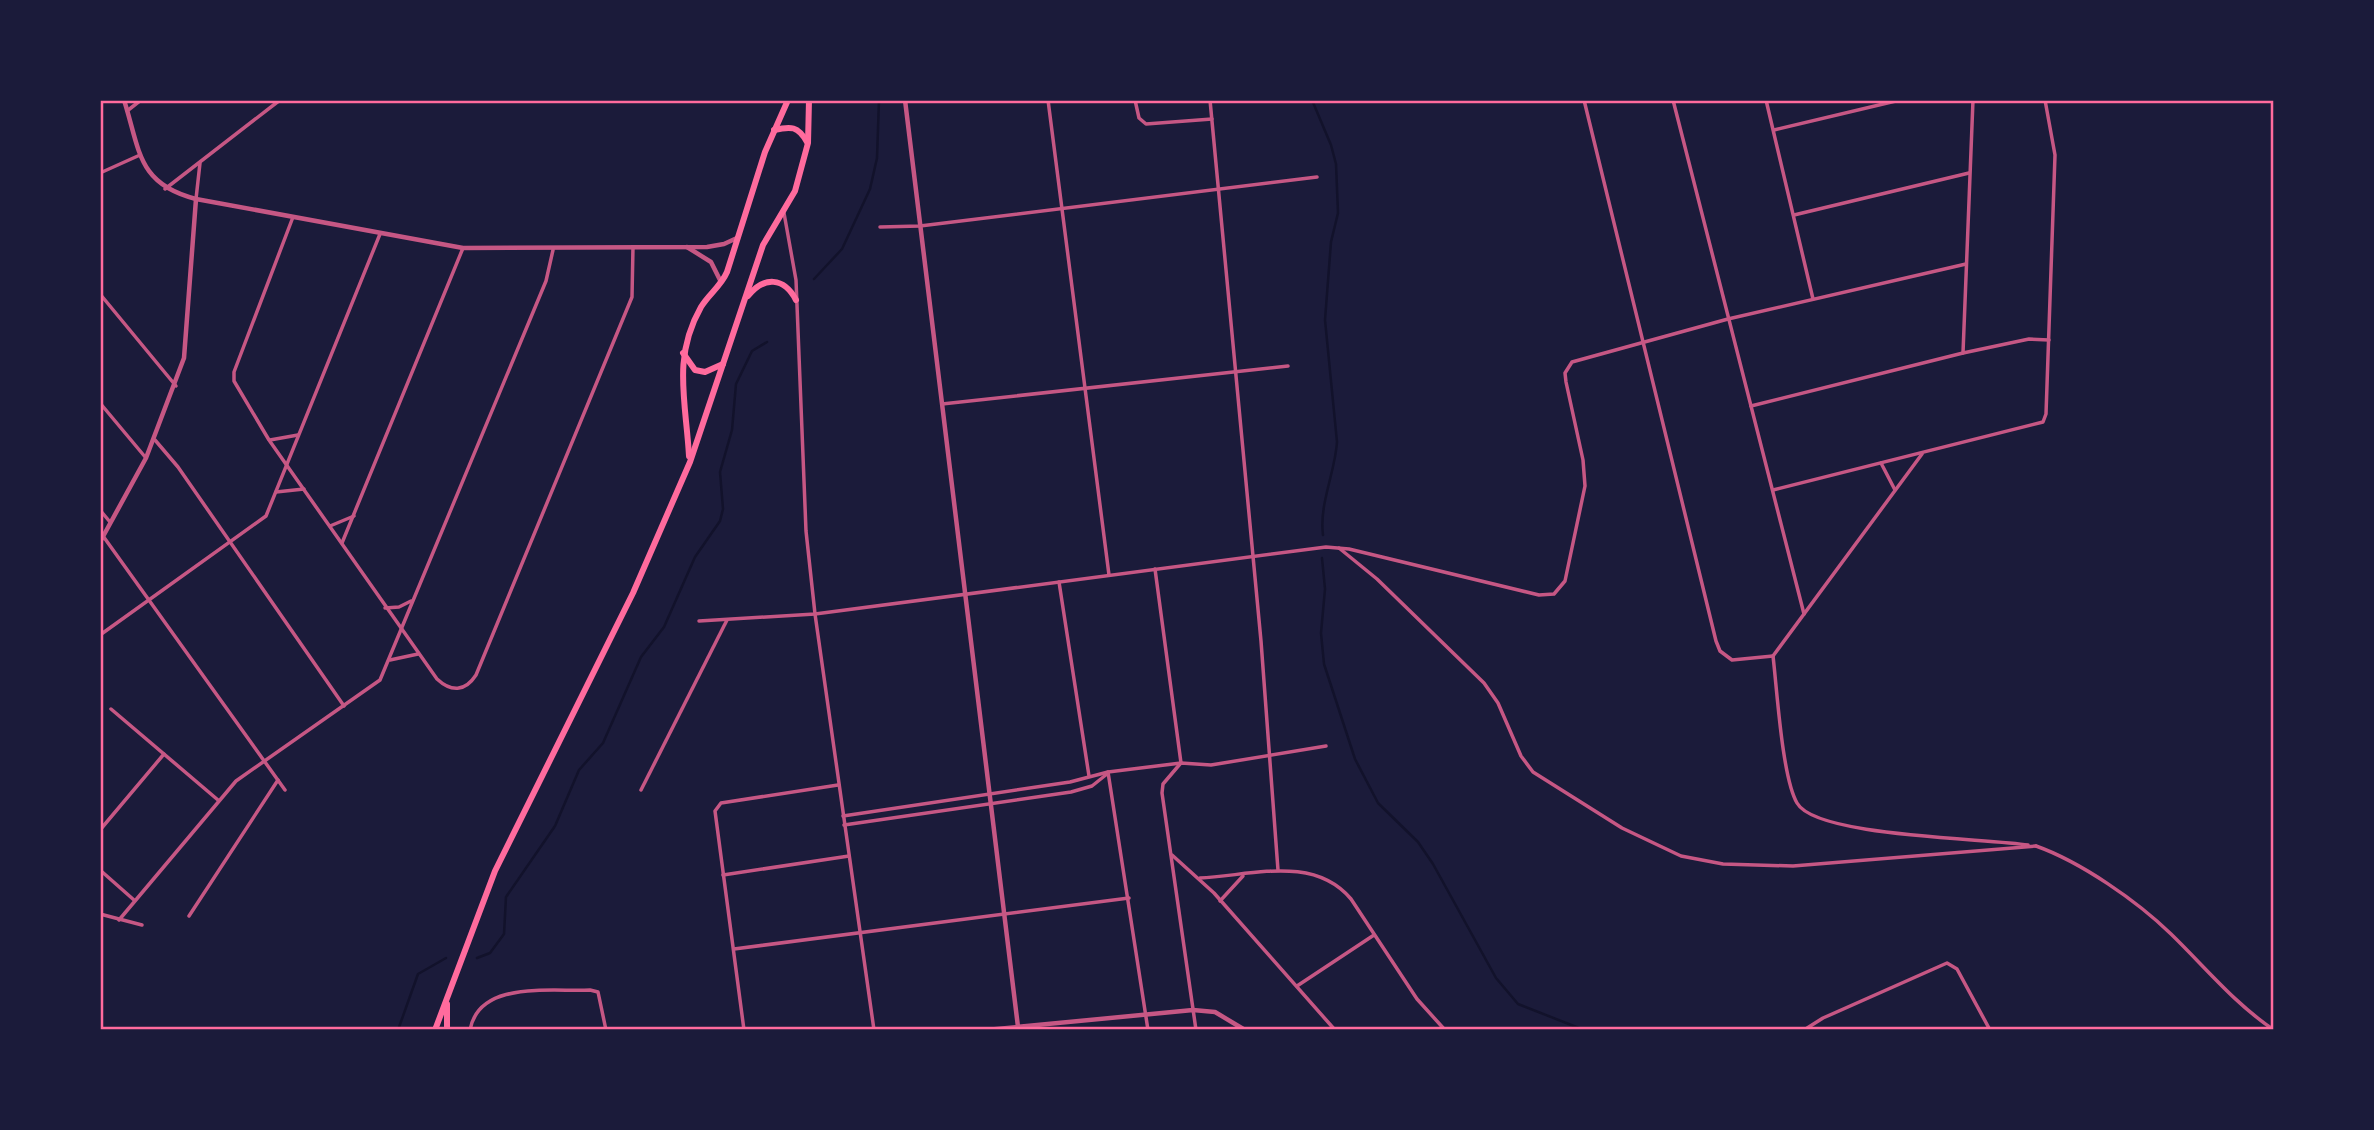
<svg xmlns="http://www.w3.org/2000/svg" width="2374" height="1130" viewBox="0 0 2374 1130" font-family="'PT Serif',serif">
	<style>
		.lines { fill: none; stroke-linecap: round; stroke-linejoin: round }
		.stream { stroke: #12122b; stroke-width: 2.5 }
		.minor { stroke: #c65784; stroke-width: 3.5 }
		.tertiary { stroke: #c65784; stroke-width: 4.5 }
		.primary { stroke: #ff6b9d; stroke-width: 6 }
		.neatline { fill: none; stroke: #ff6b9d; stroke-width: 2.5 }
	</style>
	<rect width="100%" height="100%" fill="#1b1b3a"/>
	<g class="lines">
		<g class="stream">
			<path d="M1312,100L1331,145L1336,164L1338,213L1331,242L1325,320L1337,442C1335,473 1319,504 1323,535"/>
			<polyline points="814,279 842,249 870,189 877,158 879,100"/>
			<polyline points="1322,558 1325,589 1321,633 1324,664 1355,759 1378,803 1418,842 1433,864 1496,978 1518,1004 1584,1030"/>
			<polyline points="477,958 490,953 504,934 506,897 555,826 579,770 603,743 641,657 664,627 695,557 720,521 723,509 720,472 732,430 736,384 752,351 767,342"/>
			<polyline points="398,1030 418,974 446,958"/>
		</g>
		<g class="minor">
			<polyline points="1048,100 1109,575"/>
			<polyline points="1135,100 1139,118 1146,124 1212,119"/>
			<polyline points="1210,100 1261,641 1278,870"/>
			<polyline points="1584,100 1716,641 1720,651 1732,660 1773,656"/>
			<polyline points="1673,100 1804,614"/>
			<polyline points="1766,100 1813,299"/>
			<polyline points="127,111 141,100"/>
			<polyline points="1774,130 1900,100"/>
			<polyline points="100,173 140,155"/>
			<polyline points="165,189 280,100"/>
			<polyline points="196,199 200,163"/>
			<polyline points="784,213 796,280 806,531 815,614 874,1030"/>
			<polyline points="1794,215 1969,173"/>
			<path d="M293,217L234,372V381L269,440L437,679C451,692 465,692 476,675L632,297L633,247"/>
			<polyline points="880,227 920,226 1317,177"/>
			<polyline points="100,294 176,386"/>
			<polyline points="1963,353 1973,100"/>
			<polyline points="100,403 146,458"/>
			<polyline points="942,404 1288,366"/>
			<polyline points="1751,406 1963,353 2029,339 2049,340"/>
			<polyline points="155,440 178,467 344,706"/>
			<polyline points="270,440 298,435"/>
			<polyline points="1881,463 1895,490"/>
			<polyline points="1773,490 2043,422 2046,414 2055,155 2045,100"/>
			<polyline points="276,492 304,489"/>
			<polyline points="100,510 110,522"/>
			<polyline points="330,526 354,516"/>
			<polyline points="103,536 285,790"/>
			<polyline points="342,543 463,248"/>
			<polyline points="1339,548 1377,579 1484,683 1498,703 1521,756 1533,772 1622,828 1681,856 1723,864 1793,866 2036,846"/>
			<polyline points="1155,569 1181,763"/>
			<polyline points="1059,582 1089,776"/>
			<polyline points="385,608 399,607 411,601"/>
			<polyline points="699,621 815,614 1326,547 1349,549 1539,595 1554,594 1565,581 1585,486 1583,460 1566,382 1565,373 1572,362 1728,319 1966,264"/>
			<polyline points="100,635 266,516 380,234"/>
			<path d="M1773,656C1777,689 1782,777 1797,803C1816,837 1985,838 2028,845"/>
			<polyline points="1773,656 1922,454"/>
			<polyline points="390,660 418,654"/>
			<polyline points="111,709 218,800"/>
			<polyline points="1180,764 1163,784 1162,793 1196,1030"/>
			<polyline points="1108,772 1148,1030"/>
			<polyline points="641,790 727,620"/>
			<polyline points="843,816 1070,782 1108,772 1181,763 1211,765 1326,746"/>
			<polyline points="844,825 1071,792 1092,786 1107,774"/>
			<polyline points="100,830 164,754"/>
			<path d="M2036,846C2081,862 2137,901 2171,934C2205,967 2235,1004 2274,1030"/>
			<polyline points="1172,855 1214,893 1335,1030"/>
			<polyline points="100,870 134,900"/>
			<polyline points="723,875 849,856"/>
			<path d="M1200,878C1250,876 1313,854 1351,899L1417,999L1445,1030"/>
			<polyline points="1220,901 1243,876"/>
			<polyline points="100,914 142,925"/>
			<polyline points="189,916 278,780"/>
			<polyline points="119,920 236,781 380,680 546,281 553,250"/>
			<polyline points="734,949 1129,898"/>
			<polyline points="1297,986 1374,935"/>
			<path d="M470,1030C479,980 551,992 590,990L598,992L606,1030"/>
			<polyline points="744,1030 715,811 721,803 838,785"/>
			<polyline points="1804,1030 1823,1018 1947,963 1957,969 1990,1030"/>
		</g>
		<g class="tertiary">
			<path d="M124,100C140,150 137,184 196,199L463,248L707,247L724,244L737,238"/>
			<polyline points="905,100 1018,1027"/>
			<polyline points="687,247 711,262 721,282"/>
			<polyline points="100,542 146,458 184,358 196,199"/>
			<polyline points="986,1030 1193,1010 1215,1012 1245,1030"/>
		</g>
		<g class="primary">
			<path d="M774,130C791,126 798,126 807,142"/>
			<path d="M748,296C764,276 784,277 796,300"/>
			<polyline points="683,353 695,370 705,372 723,364"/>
			<path d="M689,456C686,401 672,358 701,307C709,294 721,286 727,272L765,152L788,100"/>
			<polyline points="447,1004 447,1030"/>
			<polyline points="435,1030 495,871 633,593 690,462 763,245 795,191 808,143 809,100"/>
		</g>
	</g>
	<rect width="2374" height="1130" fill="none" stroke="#1b1b3a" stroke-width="203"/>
	<rect x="102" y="102" width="2170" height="926" class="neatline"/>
</svg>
